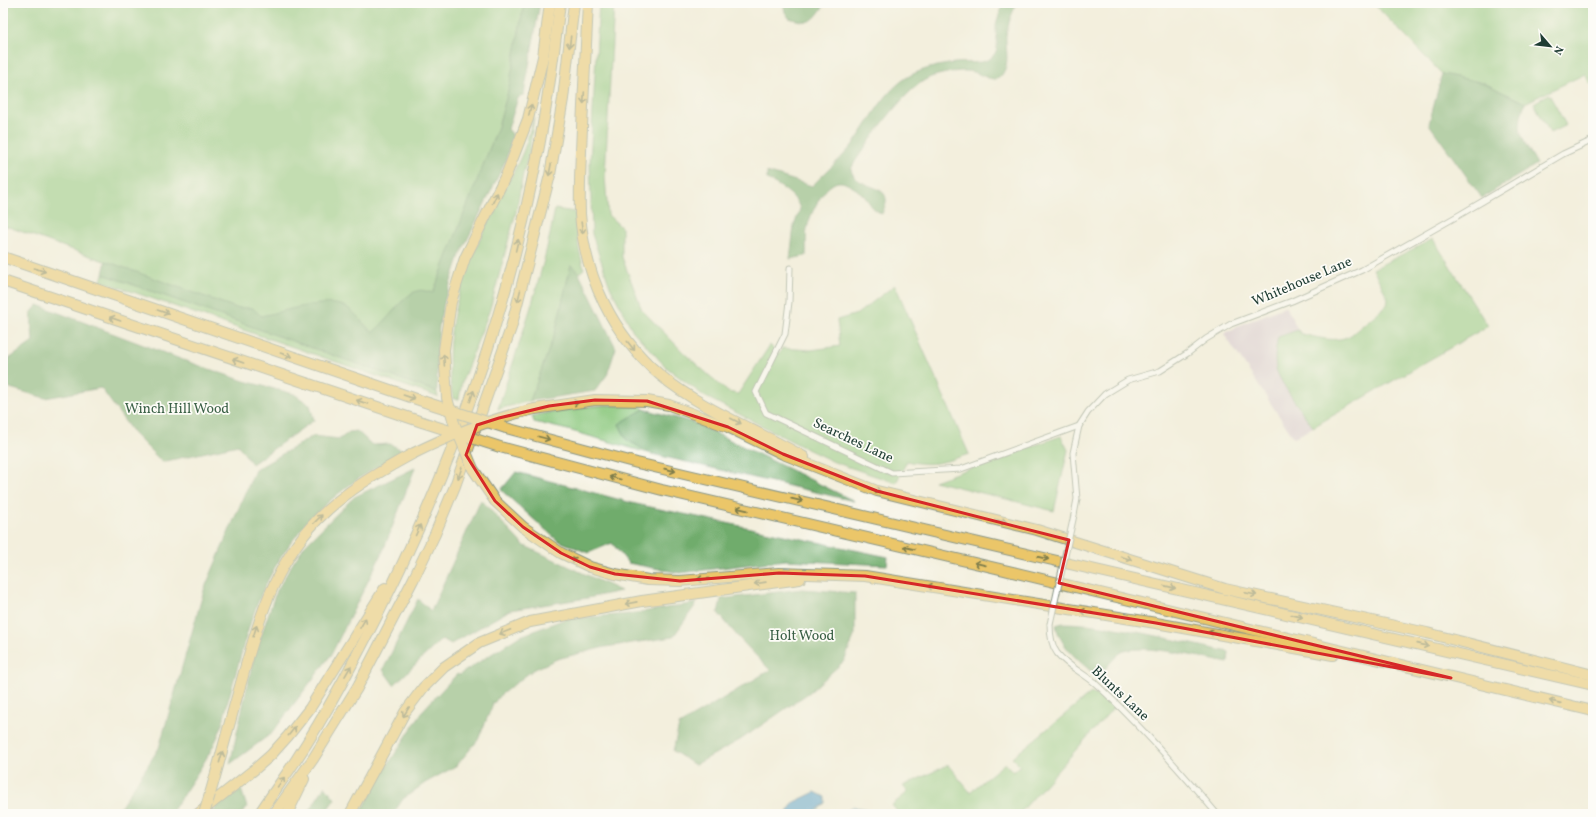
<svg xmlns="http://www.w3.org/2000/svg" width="1596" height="817" viewBox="0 0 1596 817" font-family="Vollkorn,serif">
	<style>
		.industrial { fill: #cfbdce }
		.green { fill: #8ac77d; stroke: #548258 }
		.forest { fill: #6fac6c; stroke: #477450 }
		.water { fill: #59a3d1; stroke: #3c7082 }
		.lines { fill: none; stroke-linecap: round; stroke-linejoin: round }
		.street-casing { stroke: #899688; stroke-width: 7 }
		.highway-casing { stroke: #899688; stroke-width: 12 }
		.street { stroke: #fff; stroke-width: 5 }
		.highway { stroke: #ebc669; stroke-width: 10 }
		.street-bridge-casing { stroke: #899688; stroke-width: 7; stroke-linecap: butt }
		.highway-bridge-casing { stroke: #899688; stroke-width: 12; stroke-linecap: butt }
		.street-bridge { stroke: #fff; stroke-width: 5 }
		.highway-bridge { stroke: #ebc669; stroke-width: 10 }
		.oneway { stroke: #7b7b4c }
		.marked { fill: none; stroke: #d62828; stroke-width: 3; stroke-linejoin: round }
		.labels { text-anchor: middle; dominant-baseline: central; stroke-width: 3.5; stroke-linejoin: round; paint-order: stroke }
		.street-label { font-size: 14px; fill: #1f3d34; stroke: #fdfcf7 }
		.park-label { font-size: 14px; fill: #3a6046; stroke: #fdfcf7 }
	</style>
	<rect width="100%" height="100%" fill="#fdfcf7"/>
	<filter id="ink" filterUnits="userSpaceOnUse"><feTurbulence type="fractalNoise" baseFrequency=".025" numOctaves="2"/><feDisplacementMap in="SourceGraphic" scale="8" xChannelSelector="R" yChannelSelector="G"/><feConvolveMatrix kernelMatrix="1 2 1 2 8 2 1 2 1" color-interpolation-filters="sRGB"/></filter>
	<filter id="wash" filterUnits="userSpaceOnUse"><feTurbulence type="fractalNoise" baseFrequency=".012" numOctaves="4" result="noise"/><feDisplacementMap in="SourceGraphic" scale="16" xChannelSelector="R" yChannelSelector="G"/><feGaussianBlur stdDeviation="0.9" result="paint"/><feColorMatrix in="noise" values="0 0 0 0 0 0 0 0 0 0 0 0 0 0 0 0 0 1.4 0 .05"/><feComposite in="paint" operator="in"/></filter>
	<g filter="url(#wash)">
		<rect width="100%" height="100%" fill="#f3efdd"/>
		<polygon class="industrial" points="1286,306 1298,330 1278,337 1276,368 1281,379 1313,427 1294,438 1224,334 1238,326"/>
		<g class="green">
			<path d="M3,3H524L509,88L498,127L433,294C426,291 417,290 411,294C396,304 387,322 373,333L366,326L304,307L261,316L253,308H236L3,225Z"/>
			<path d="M599,3H614L605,176L608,215L622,228V257L642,310L685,354L728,392L738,394L770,345L779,354L782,348L811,350L840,346L837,320L857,314L895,285L969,454C944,462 933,467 907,461L896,483L834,462L805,448L704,396L666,367L633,331L610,287L592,234L590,163Z"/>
			<polygon points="1373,3 1593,3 1593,82 1590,84 1585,74 1525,103 1484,83 1442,74"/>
			<polygon points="1549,94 1566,125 1550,133 1534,103"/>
			<path d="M534,117L529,154L523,174L516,212L490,309L462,382L459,399H453C439,324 466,267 498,201C506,185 516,169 523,152C527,141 530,129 534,117Z"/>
			<path d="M555,209L575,212L579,249L584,269L579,273L571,265L555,333L530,401L498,409C519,343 543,278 555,209Z"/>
			<path d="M1433,239L1488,326L1313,427C1304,414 1279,382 1276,368C1274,358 1276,346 1278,337L1298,330L1301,334C1317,337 1336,344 1351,335L1387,305L1388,298L1373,269Z"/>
			<polygon points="103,274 437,392 438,397 101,281"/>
			<polygon points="606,405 641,406 644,409 619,424 627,440 652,454 568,430 534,422 532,416 571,408"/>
			<polygon points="1061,436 1068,450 1054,511 934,481"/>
			<polygon points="1091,693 1102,697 1114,707 1019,814 899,814 892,805 908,792 903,786 948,765 970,792 1005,763 1013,772 1020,766 1012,758"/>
		</g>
		<g class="forest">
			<path d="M524,3H540L524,94L518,98L508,129L513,135L506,160L460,255L445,299L439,326L437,355V392L103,274L106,261L236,308H253L261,316C283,312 325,297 346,307C357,313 363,325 373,332C386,323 403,295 417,291C422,289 428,292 433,293L498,127L509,88Z"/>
			<path d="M783,3H826C812,22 813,25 789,18L785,12Z"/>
			<path d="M1004,3H1017C1012,13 1008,23 1006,35C1005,48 1011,64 1001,76C995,84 981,74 973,72C962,69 946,73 934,76C908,83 873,137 856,160L851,169C854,188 885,184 886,199C887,203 883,210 882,214C871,208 872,206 865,197C860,191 852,186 845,183C828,175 811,212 808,225C805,234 807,246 806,256L790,259L794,226L800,209C796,194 779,186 767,179V172L812,186C824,173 839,161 851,147C870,123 883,90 911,75C925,68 940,65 955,63C968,61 984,66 993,56C1001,48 995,35 996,26C997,18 1001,10 1004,3Z"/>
			<path d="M1442,74L1484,83L1525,103C1514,134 1523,138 1537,164L1482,198L1429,124Z"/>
			<polygon points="571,265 579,273 616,348 607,375 595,391 530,401 555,333"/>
			<polygon points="38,305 183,360 244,381 294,394 310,405 314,420 252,464 238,445 162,462 134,434 101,388 45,398 10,388 3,379 3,363 33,342 31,313"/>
			<polygon points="644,409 695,423 854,501 652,454 627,440 619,424"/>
			<path d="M357,431L372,445L390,444L402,450L388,459L389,460C314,502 270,554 246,637C240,658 234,680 228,701C225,713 223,725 218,736C207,761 188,786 174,809L169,814H114L120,808L159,748L204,590L255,470L313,436L340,439L349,432Z"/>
			<polygon points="415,468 383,551 331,655 272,733 230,764 254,656 276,592 293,563 305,545 354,497"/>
			<polygon points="516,472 636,504 888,557 887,565 786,560 680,573 628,563 612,543 588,553 557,540 501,490"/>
			<polygon points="481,500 523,545 621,591 588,598 510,610 451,644 442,639 394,685 383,670 418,599 431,611"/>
			<polygon points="802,589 855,593 855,634 844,661 810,692 740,740 695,765 673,751 679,725 770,670 739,638 718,613 721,599"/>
			<polygon points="697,603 673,637 605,647 557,659 533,670 499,696 494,703 492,702 493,704 478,740 456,766 425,783 403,799 393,814 360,814 378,780 424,709 457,674 459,675 518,637 565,619 630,614"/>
			<path d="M1063,623C1119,624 1174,641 1229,652L1228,663C1201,658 1150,644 1124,651C1116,654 1104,670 1099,678C1082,663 1060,648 1056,625Z"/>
			<polygon points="325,786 335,799 324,814 307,814"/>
			<polygon points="241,789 247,807 241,814 213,814 218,803"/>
		</g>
		<g class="water">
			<polygon points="815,792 825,797 825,803 813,814 778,814 786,814 794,802"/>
			<polygon points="853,807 866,809 872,814 842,814"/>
		</g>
	</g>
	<g filter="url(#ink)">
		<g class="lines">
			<defs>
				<g id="street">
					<polyline points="790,268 789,302 785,334 756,392 766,413 892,473 961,469 1079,426"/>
					<polyline points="1074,515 1077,499 1073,453 1079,426 1088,412 1105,394 1128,380 1160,371 1188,353 1206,339 1231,324 1292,301 1362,270 1461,214 1563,154 1593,140"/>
					<path d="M1050,624C1050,634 1051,645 1057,653C1068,667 1084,673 1097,685C1140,725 1179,769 1217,814"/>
				</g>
				<g id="highway">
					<path d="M588,3C586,44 584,85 582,127C581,155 579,185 580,214C585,277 612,334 660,375C701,409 757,430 804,457"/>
					<polyline points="3,257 428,403"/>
					<polyline points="3,281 422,422"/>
					<polyline points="447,398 444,350 451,302 465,258 507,173 528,119 543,57 550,3"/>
					<polyline points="535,409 595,400 647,401 669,405 728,427 783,454 877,491 1037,530 1225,589 1427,633 1593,675"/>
					<polyline points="506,428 637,463 1001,548 1593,685"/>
					<polyline points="500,447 662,490 1000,569 1593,711"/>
					<polyline points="495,501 523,527 561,553 590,567 615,574 648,580 680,581 779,573 865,576 1156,623 1333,655"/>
					<path d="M210,794C221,757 230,720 241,683C257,624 274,565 317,520C345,491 379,472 414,453"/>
					<polyline points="198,814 255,769 271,755 288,736 310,708 385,588"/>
					<path d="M259,814C271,796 284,778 296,760C327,713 353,663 378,614C447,477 501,332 532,181C545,122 553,63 560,3"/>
					<polyline points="274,814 313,759 357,688 413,580 435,534 455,486 511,328 550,175 563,99 574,3"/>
					<polyline points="287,814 304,779"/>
					<polyline points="350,814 405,712 423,688 444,667 479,643 530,622 642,601 800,579"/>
				</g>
			</defs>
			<use href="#street" class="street-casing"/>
			<use href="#highway" class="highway-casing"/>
			<use href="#street" class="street"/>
			<use href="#highway" class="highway"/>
			<defs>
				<polyline id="street-bridge" points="1050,624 1074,515"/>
				<g id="highway-bridge">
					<polyline points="447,398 454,423 473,469 495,501"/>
					<polyline points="428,403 506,428"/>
					<polyline points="422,422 500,447"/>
					<path d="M414,453C453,434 492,418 535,409"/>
					<polyline points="204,814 210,794"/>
				</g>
			</defs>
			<use href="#street-bridge" class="street-bridge-casing"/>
			<use href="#highway-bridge" class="highway-bridge-casing"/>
			<use href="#street-bridge" class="street-bridge"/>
			<use href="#highway-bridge" class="highway-bridge"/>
		</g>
		<defs><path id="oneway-shaft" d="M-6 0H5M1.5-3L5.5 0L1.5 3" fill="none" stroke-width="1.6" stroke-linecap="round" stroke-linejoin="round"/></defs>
		<g class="oneway">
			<use href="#oneway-shaft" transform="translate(570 42) rotate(97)"/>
			<use href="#oneway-shaft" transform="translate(584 98) rotate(93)"/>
			<use href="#oneway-shaft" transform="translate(530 110) rotate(-77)"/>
			<use href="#oneway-shaft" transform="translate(550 170) rotate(101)"/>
			<use href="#oneway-shaft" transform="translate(495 198) rotate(-64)"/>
			<use href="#oneway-shaft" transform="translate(582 228) rotate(82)"/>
			<use href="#oneway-shaft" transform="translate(517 245) rotate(-77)"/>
			<use href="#oneway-shaft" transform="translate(40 270) rotate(19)"/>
			<use href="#oneway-shaft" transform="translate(519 296) rotate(104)"/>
			<use href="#oneway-shaft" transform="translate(163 312) rotate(19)"/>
			<use href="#oneway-shaft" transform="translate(115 319) rotate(-161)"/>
			<use href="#oneway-shaft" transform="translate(631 346) rotate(51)"/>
			<use href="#oneway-shaft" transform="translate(286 355) rotate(19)"/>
			<use href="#oneway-shaft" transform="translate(444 360) rotate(-94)"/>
			<use href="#oneway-shaft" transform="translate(238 361) rotate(-161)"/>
			<use href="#oneway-shaft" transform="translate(472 396) rotate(-72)"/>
			<use href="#oneway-shaft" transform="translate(409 397) rotate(19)"/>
			<use href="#oneway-shaft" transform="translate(362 402) rotate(-161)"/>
			<use href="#oneway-shaft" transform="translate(573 403) rotate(-7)"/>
			<use href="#oneway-shaft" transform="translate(736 421) rotate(27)"/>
			<use href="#oneway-shaft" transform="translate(544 438) rotate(15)"/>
			<use href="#oneway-shaft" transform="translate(670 470) rotate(13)"/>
			<use href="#oneway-shaft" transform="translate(460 473) rotate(109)"/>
			<use href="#oneway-shaft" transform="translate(615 478) rotate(-166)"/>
			<use href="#oneway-shaft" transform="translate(875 490) rotate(18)"/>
			<use href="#oneway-shaft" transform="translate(797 500) rotate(13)"/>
			<use href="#oneway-shaft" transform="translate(742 509) rotate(-167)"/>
			<use href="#oneway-shaft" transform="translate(318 519) rotate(-45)"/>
			<use href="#oneway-shaft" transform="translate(1001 521) rotate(14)"/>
			<use href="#oneway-shaft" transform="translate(418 530) rotate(-66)"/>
			<use href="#oneway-shaft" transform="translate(909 548) rotate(-167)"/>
			<use href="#oneway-shaft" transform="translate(1043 558) rotate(13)"/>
			<use href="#oneway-shaft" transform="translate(1126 558) rotate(17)"/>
			<use href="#oneway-shaft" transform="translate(576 561) rotate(-154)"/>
			<use href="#oneway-shaft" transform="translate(980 564) rotate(-167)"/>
			<use href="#oneway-shaft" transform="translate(703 579) rotate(175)"/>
			<use href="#oneway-shaft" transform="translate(760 583) rotate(172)"/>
			<use href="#oneway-shaft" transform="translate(933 587) rotate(-171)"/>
			<use href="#oneway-shaft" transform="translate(1170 587) rotate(13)"/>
			<use href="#oneway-shaft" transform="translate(1251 594) rotate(12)"/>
			<use href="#oneway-shaft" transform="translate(631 603) rotate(169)"/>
			<use href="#oneway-shaft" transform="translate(1086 612) rotate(-171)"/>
			<use href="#oneway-shaft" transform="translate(1297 616) rotate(13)"/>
			<use href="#oneway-shaft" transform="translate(363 623) rotate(-60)"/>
			<use href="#oneway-shaft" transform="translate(255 631) rotate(-72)"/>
			<use href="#oneway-shaft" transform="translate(505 632) rotate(158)"/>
			<use href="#oneway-shaft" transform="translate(1214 633) rotate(-170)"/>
			<use href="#oneway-shaft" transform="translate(1423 645) rotate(13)"/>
			<use href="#oneway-shaft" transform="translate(348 671) rotate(-60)"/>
			<use href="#oneway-shaft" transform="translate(1555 702) rotate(-167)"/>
			<use href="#oneway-shaft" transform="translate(406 712) rotate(123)"/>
			<use href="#oneway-shaft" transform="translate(292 731) rotate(-52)"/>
			<use href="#oneway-shaft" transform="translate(221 757) rotate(-74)"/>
			<use href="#oneway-shaft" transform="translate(281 782) rotate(-55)"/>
		</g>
	</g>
	<path d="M0 0H1596V817H0ZM595,400L647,401L728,427L783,454L877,491L1069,540L1059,583L1451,678L1156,623L865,576L779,573L680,581L615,574L590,567L561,553L523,527L495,501L466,455L477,425L499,418L549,406Z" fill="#f3efdd" fill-opacity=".55" fill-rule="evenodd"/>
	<path class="marked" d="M595,400L647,401L728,427L783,454L877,491L1069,540L1059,583L1451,678L1156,623L865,576L779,573L680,581L615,574L590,567L561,553L523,527L495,501L466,455L477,425L499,418L549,406Z"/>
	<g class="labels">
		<g class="street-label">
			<text transform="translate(1302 282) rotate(-23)">Whitehouse Lane</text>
			<text transform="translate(853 441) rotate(25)">Searches Lane</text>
			<text transform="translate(1120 694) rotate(43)">Blunts Lane</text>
		</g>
		<g class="park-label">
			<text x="177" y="409">Winch Hill Wood</text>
			<text x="802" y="636">Holt Wood</text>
		</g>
	</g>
	<rect width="1596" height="817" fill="none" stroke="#fdfcf7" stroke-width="16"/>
	<g transform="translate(1550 46) rotate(118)" stroke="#fdfcf7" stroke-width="3" paint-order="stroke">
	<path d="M0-3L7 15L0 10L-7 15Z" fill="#1f3d34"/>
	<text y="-6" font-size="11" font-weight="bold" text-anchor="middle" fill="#1f3d34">N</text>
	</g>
</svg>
